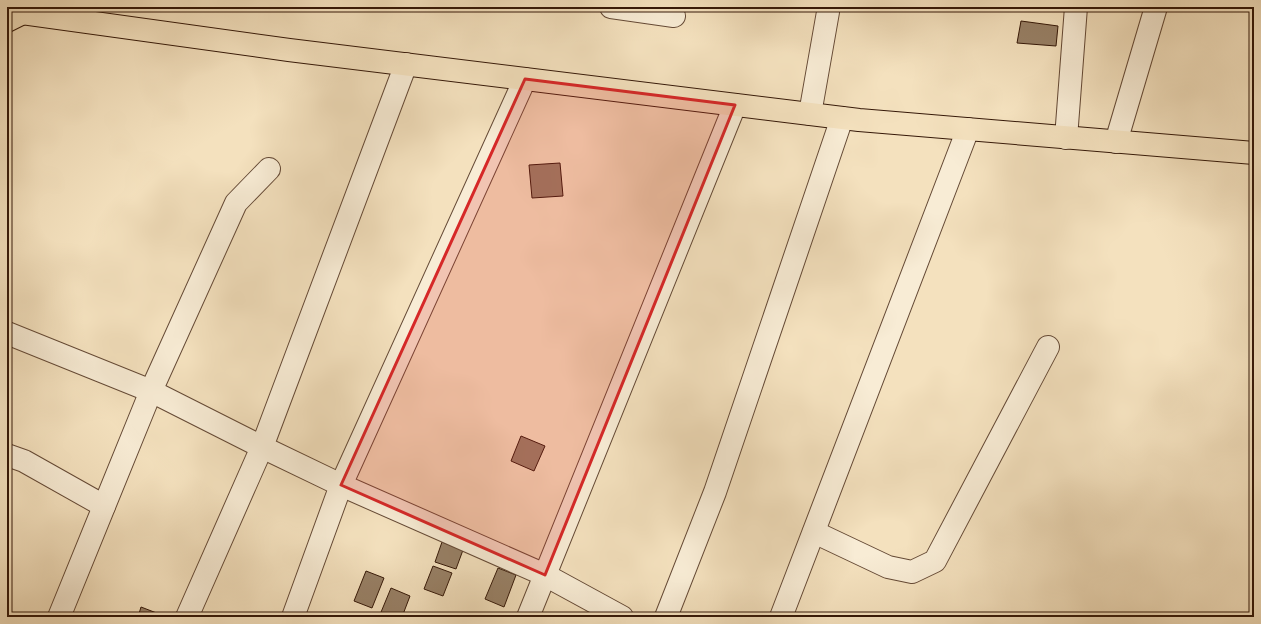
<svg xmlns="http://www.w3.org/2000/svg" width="1261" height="624" viewBox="0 0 1261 624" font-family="'Libre Caslon Text',serif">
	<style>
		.building { fill: #988167; stroke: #351808 }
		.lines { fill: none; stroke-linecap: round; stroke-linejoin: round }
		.minor-casing { stroke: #654a36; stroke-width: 24 }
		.major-casing { stroke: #351808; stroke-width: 24 }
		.highway-casing { stroke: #351808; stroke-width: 24 }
		.minor { stroke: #f8ecd5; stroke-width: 22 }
		.major { stroke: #f4e1be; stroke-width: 22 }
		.highway { stroke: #f4e1be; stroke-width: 22 }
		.marked { fill: #d62828; fill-opacity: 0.2; stroke: #d62828; stroke-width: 3; stroke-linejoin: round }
	</style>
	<rect width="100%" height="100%" fill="#f4e1be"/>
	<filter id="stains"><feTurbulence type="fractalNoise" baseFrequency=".005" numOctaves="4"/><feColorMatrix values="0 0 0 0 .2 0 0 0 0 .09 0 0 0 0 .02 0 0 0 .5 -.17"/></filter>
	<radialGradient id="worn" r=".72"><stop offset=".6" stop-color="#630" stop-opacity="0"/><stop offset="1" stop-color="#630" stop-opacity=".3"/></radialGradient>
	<g class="building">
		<polygon points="713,7 736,7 735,11"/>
		<polygon points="1021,21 1058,26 1056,46 1017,43"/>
		<polygon points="560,163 563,196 532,198 529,165"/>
		<polygon points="521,436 545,446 534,471 511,461"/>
		<polygon points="442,542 463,550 456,569 435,562"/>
		<polygon points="433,566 452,573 443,596 424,589"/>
		<polygon points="498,568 516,575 504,607 485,599"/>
		<polygon points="366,571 384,578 372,608 354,601"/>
		<polygon points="391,588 410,596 402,617 379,617"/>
		<polygon points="141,607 167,617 138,617"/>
	</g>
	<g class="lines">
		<defs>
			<g id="minor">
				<polyline points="611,7 674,16"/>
				<polyline points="810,114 828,12"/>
				<polyline points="1066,138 1076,7"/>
				<polyline points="1116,142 1156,7"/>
				<polyline points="7,333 151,391 262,447 341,485 545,575 622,617"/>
				<polyline points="7,455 24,461 104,506"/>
				<polyline points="814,532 888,567 912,572 935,561 1048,347"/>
				<polyline points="59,617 151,391 236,203 269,169"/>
				<polyline points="187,617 262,447 406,64"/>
				<polyline points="293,617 341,485 525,79"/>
				<polyline points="528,617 735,105"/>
				<polyline points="666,617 715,492 842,118"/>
				<polyline points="781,617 968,129"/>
			</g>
			<polyline id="major" points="22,13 289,50 859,120 1254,153"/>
			<polyline id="highway" points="7,21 35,7"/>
		</defs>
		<use href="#minor" class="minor-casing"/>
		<use href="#major" class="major-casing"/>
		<use href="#highway" class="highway-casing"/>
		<use href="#minor" class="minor"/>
		<use href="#major" class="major"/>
		<use href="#highway" class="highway"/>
	</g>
	<path class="marked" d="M525,79L735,105L545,575L341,485Z"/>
	<rect width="1261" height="624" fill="none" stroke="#f4e1be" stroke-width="24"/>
	<rect x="8" y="8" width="1245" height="608" fill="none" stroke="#351808" stroke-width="2"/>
	<rect x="12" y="12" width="1237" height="600" fill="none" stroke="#351808"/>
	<rect width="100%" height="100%" filter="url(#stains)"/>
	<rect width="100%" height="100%" fill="url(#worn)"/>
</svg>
